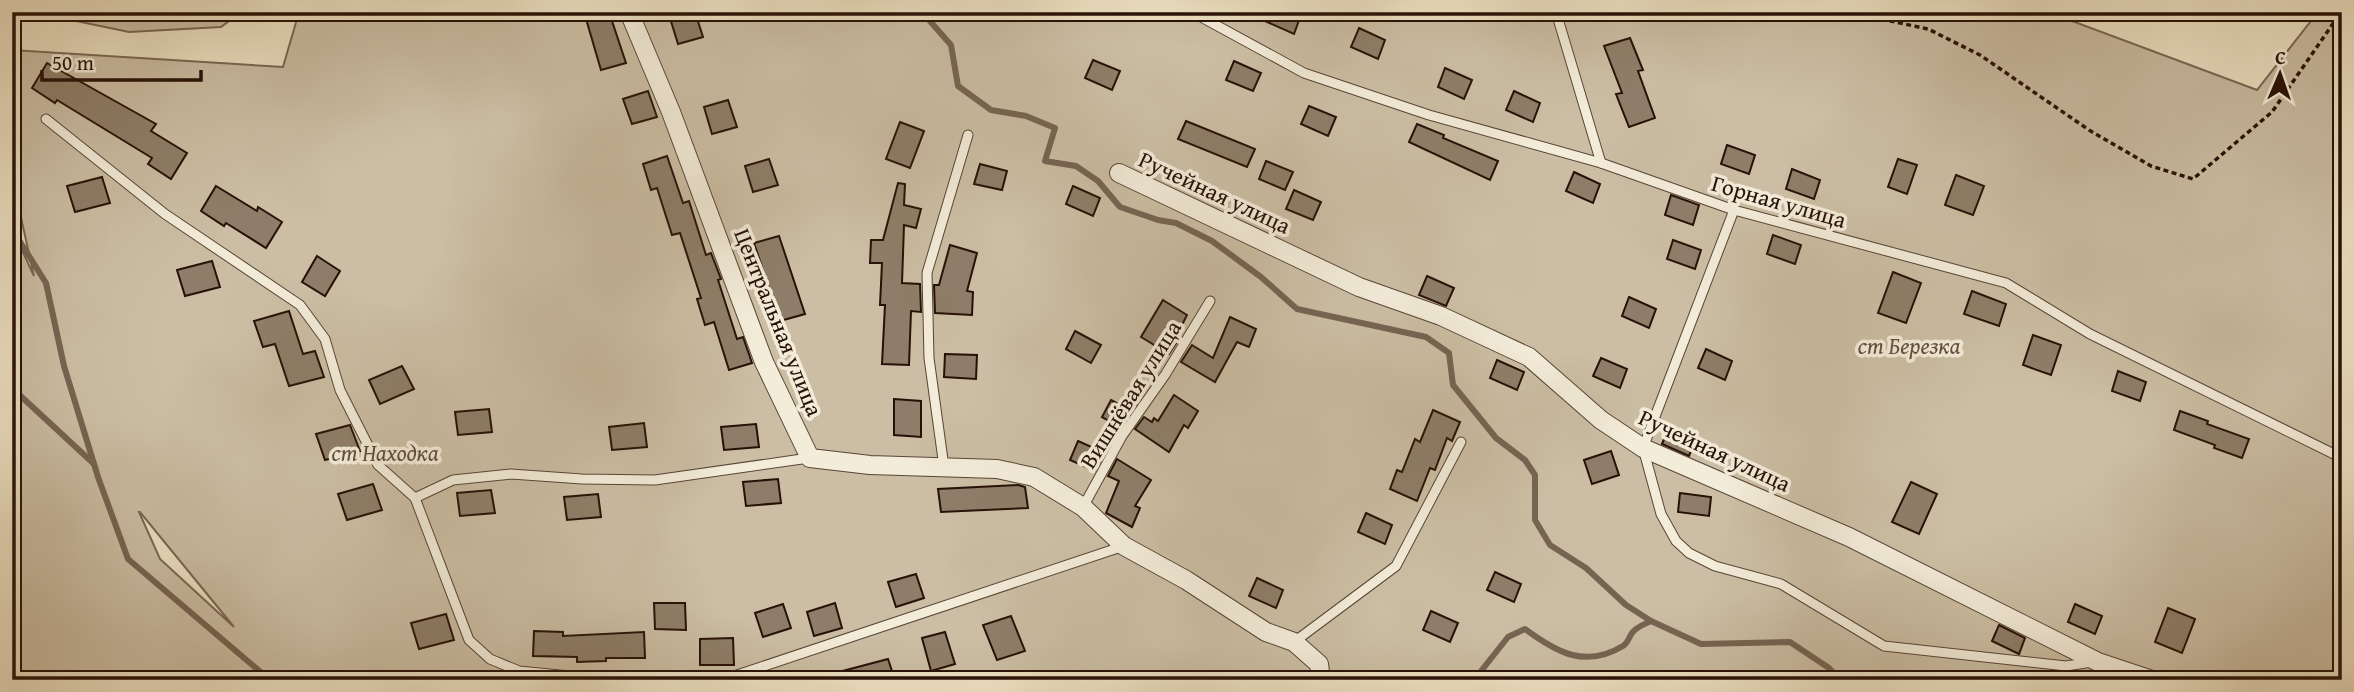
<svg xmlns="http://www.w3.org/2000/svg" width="2354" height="692" viewBox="0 0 2354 692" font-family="'Gentium Book Plus',serif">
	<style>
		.green { fill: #cbbea4; stroke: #796856; stroke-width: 2; fill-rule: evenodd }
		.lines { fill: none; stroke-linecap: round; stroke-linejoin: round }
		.stream { stroke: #766452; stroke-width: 6 }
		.building { fill: #8e7e69; stroke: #271107; stroke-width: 2 }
		.service-casing { stroke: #584536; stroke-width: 11 }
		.minor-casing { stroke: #584536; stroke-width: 20 }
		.path { stroke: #271107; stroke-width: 3.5; stroke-dasharray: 5 3.5; stroke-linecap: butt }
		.service { stroke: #f3ecd9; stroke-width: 9 }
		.minor { stroke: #f3ecd9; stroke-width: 18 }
		.labels { text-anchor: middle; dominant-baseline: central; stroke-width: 7; stroke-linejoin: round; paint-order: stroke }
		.street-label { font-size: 23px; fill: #271107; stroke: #f3ecd9 }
		.park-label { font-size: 23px; font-style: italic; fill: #604e3e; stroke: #f3ecd9 }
	</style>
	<rect width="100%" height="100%" fill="#ede2c4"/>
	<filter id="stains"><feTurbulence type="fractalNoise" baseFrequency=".00286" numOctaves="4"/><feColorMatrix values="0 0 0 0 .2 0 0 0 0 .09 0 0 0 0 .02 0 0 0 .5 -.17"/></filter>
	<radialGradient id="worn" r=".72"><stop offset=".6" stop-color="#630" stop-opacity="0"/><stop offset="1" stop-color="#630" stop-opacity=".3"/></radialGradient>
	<g class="green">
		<polygon points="33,12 241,12 221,27 129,32"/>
		<path d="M299,12H2048L2257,90L2318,12H2342V680H12V229L34,276L12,177V50L283,67ZM139,512H140L234,627L160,559Z"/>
	</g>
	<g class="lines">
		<g class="stream">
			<polyline points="922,12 951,45 958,86 991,110 1026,116 1055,128 1045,161 1076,166 1098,181 1120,207 1158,220 1176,223 1212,241 1261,277 1297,309 1426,337 1449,353 1453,385 1496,438 1525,460 1535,475 1535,520 1550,545 1586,568 1626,605 1651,621"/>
			<polyline points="12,229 46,283 64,366 98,477 128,559 270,680"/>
			<polyline points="12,388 93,463"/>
			<path d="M1474,680L1508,637L1525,629C1556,652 1585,669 1623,646C1628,643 1629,637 1632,633C1636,627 1645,624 1651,621L1701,644L1790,642L1829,668L1839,680"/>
		</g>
	</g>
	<g class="building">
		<polygon points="584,12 609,12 626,63 601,70"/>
		<polygon points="686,12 695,12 703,37 678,44 670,18"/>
		<polygon points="1245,12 1302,12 1294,34"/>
		<polygon points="1359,28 1385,40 1378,59 1351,47"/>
		<polygon points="1630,38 1643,70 1638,71 1655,118 1629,127 1616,94 1622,93 1604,46"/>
		<polygon points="1093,60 1120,71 1112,90 1085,78"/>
		<polygon points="1234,61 1261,73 1253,91 1226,80"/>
		<polygon points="47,63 156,124 151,131 187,153 171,179 148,164 152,158 57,100 55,103 32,88"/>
		<polygon points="1445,68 1472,80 1464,99 1438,87"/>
		<polygon points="648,91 657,117 632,124 623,99"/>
		<polygon points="1514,91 1540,103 1533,122 1506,110"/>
		<polygon points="728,100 737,127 712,134 704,107"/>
		<polygon points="1309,106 1336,117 1328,136 1301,124"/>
		<polygon points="1186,121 1255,149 1247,167 1178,139"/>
		<polygon points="900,122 924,131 910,168 886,159"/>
		<polygon points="1417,124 1444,135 1443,138 1498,161 1490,180 1409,142"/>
		<polygon points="1727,145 1755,155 1749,174 1721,164"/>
		<polygon points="667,156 683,203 689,201 706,255 711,253 721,279 718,280 737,339 743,337 752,363 729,370 714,322 705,325 697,299 701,298 680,233 672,235 657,188 651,190 643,164"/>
		<polygon points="769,159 778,185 753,192 745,166"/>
		<polygon points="1898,159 1917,165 1907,194 1888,187"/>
		<polygon points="1266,161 1293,172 1285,190 1259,179"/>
		<polygon points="980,164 1007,171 1002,190 974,184"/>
		<polygon points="1792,169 1820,180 1814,199 1786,189"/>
		<polygon points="1574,172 1600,184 1593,203 1566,191"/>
		<polygon points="1956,175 1984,186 1973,215 1945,205"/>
		<polygon points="102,177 110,203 75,212 67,186"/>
		<polygon points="898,183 905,184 904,205 921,209 916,228 904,225 902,283 920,284 921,312 911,311 909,365 882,364 885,305 880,305 882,263 870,263 871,240 883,240"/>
		<polygon points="216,186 257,211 258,207 282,222 266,248 226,223 224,226 201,211"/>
		<polygon points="1073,186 1100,198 1093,216 1066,204"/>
		<polygon points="1294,190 1321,202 1313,220 1286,209"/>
		<polygon points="1671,195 1699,205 1693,225 1665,215"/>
		<polygon points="1773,235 1801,245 1795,264 1767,254"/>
		<polygon points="779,236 805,314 780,321 754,243"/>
		<polygon points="1673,240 1701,250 1695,269 1667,259"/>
		<polygon points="950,245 977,253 967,291 973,292 972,315 935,313 934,285 939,285"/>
		<polygon points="317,256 340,271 325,296 302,282"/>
		<polygon points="212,261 220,287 185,296 177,270"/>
		<polygon points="1893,272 1921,283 1906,323 1878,313"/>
		<polygon points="1427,276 1454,288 1446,306 1419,295"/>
		<polygon points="1972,291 2006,304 1999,326 1964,314"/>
		<polygon points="1629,297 1656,309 1649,328 1622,316"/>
		<polygon points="1163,300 1187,315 1177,335 1180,337 1169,354 1141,337"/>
		<polygon points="289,311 303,354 315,351 324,377 289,386 275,344 263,347 254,321"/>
		<polygon points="1230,317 1256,329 1249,347 1237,342 1215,382 1181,362 1192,345 1213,358"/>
		<polygon points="1075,331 1101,345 1091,363 1066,349"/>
		<polygon points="2033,335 2061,345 2051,375 2023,365"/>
		<polygon points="1706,349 1732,361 1725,380 1698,368"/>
		<polygon points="945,354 977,355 976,379 944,377"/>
		<polygon points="1601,358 1627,369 1620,388 1593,376"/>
		<polygon points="1497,360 1524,372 1517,390 1490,378"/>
		<polygon points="402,366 414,389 380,404 369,380"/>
		<polygon points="2118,371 2146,382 2140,401 2112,391"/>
		<polygon points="1174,395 1198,411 1188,428 1184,425 1169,452 1135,429 1144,417 1152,422 1154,418 1158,421"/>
		<polygon points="894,399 921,401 921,437 894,435"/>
		<polygon points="1111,400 1131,411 1120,427 1102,417"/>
		<polygon points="489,409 492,432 458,435 455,412"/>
		<polygon points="1433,410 1460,422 1452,441 1447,438 1435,470 1430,468 1417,501 1390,489 1397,470 1402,472 1415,439 1420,442"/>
		<polygon points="2180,411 2208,421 2207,424 2249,439 2242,458 2214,448 2215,445 2174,430"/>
		<polygon points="644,423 647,447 612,450 609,427"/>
		<polygon points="756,424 759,447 724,450 721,427"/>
		<polygon points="350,425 360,451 325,460 316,434"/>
		<polygon points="1669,427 1696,439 1689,456 1662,444"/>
		<polygon points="1078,441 1105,453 1095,471 1070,460"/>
		<polygon points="1611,451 1619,475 1592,484 1584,460"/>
		<polygon points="1117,459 1151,480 1135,506 1140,508 1132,527 1106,513 1119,481 1108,476"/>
		<polygon points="778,479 781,503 746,506 743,482"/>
		<polygon points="1911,482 1937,494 1919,534 1892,522"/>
		<polygon points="373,484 382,510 347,520 338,494"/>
		<polygon points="1018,485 1025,487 1028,508 941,512 938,489"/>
		<polygon points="491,490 495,513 460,516 457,493"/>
		<polygon points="1680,493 1711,497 1709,516 1678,512"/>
		<polygon points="598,494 601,517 567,520 564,497"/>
		<polygon points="1366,513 1392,525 1385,544 1358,532"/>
		<polygon points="1495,572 1521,584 1514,602 1487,590"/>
		<polygon points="916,574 924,598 896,607 888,582"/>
		<polygon points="1257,578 1283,590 1276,608 1249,596"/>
		<polygon points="654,603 685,603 686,630 655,629"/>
		<polygon points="835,603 842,628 814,636 807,612"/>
		<polygon points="783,604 791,628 763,637 755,613"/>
		<polygon points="2075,604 2102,616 2095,634 2068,622"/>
		<polygon points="2168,608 2195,619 2182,653 2155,642"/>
		<polygon points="1431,611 1458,623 1450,642 1423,630"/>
		<polygon points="446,614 454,640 419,649 411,623"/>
		<polygon points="1011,616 1025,651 997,660 983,625"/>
		<polygon points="1999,625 2025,638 2019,654 1992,641"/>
		<polygon points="534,631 563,632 563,636 644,632 645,658 606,658 606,661 577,662 577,657 533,656"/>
		<polygon points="945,632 955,664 931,671 922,638"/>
		<polygon points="733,638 734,665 700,665 700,639"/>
		<polygon points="888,659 895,680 832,680 831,674"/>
	</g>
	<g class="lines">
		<defs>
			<g id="service">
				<polyline points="1192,12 1304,73 1429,115 1601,163 1734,210 2006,283 2090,334 2342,458"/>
				<polyline points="1556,12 1601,163"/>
				<polyline points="46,119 165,214 300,305 325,339 340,390 378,465 415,498 469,640 490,659 519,671 590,678 725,679 1124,546"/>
				<polyline points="1734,210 1643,448 1661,514 1676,541 1689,553 1715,566 1781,584 1884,646 2066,666 2092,662"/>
				<polyline points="944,467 929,358 927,273 968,135"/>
				<polyline points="415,498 453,480 511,474 582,479 655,480 809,458"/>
				<polyline points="1083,507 1122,436 1165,375 1210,301"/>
				<polyline points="1294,642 1396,566 1461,442"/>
			</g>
			<g id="minor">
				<polyline points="629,12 671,112 764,362 810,458 870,465 997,469 1034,477 1083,507 1124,546 1186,580 1266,632 1294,642 1319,664 1321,680"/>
				<polyline points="1119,173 1359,287 1441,316 1529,357 1601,420 1643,448 1849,537 2098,662 2152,680"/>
			</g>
		</defs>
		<use href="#service" class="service-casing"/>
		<use href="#minor" class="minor-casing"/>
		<polyline class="path" points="1848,12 1928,29 1980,55 2089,130 2151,166 2193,179 2272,112 2341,12"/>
		<use href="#service" class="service"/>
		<use href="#minor" class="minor"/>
	</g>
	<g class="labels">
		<g class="street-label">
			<text transform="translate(1215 192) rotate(25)">Ручейная улица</text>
			<text transform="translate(1779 201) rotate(16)">Горная улица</text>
			<text transform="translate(779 322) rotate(68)">Центральная улица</text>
			<text transform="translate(1130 394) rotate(-58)">Вишнёвая улица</text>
			<text transform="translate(1715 450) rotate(25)">Ручейная улица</text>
		</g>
		<g class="park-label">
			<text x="1909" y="345">ст Березка</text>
			<text x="385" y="452">ст Находка</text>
		</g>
	</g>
	<rect width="2354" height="692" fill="none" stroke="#ede2c4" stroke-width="42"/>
	<rect x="14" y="14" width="2326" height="664" fill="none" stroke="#271107" stroke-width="3.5"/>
	<rect x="21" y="21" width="2312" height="650" fill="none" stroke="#271107" stroke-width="2"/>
	<g transform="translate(2280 74) rotate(2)" stroke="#f3ecd9" stroke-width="5" paint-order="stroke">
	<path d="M0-5L12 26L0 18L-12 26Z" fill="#271107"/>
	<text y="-10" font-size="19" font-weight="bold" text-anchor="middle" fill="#271107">С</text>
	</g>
	<path d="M42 70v10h159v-10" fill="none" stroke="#271107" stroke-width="3.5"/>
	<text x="52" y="70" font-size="21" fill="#271107" stroke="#f3ecd9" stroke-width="5" paint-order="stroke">50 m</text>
	<rect width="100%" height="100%" filter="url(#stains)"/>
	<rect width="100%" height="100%" fill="url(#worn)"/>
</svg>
